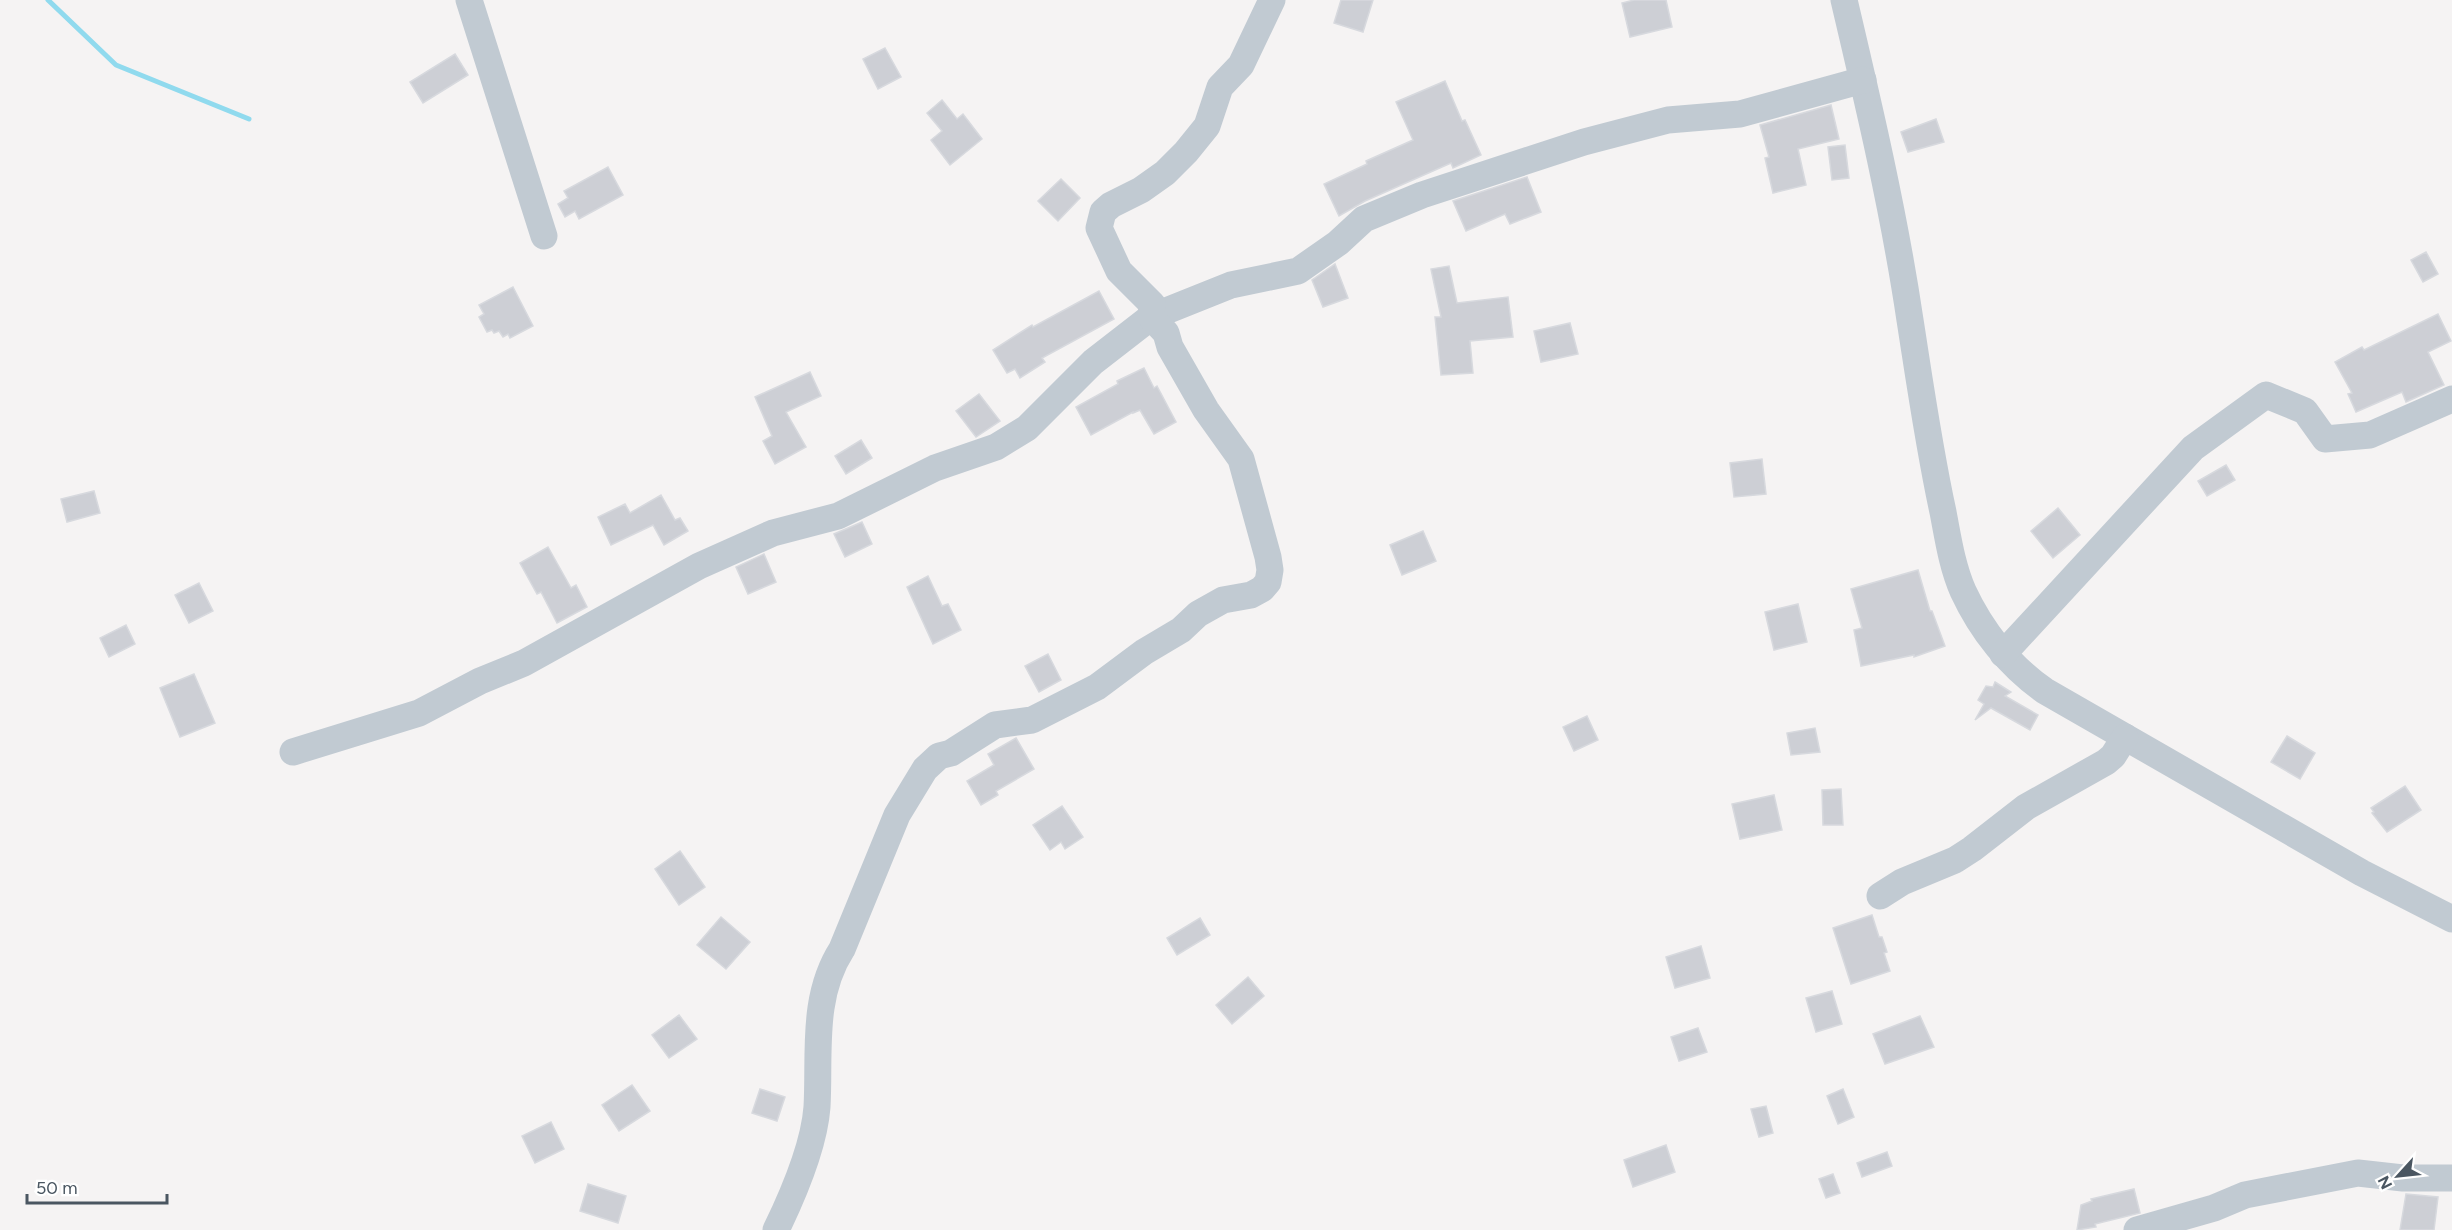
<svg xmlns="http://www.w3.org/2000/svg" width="2452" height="1230" viewBox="0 0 2452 1230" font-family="Figtree,sans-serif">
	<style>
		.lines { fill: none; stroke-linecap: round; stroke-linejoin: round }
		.stream { stroke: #90daee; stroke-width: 5 }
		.building { fill: #cdcfd5; stroke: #d7d9de; stroke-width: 1.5 }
		.minor { stroke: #c1cad2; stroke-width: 27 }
	</style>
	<rect width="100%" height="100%" fill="#f5f3f3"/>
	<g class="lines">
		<polyline class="stream" points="48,0 116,65 249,119"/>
	</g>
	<g class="building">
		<polygon points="1341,0 1373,0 1363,32 1334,23"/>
		<polygon points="1634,0 1666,0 1672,27 1630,37 1622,3"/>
		<polygon points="885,48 901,77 878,89 863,59"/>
		<polygon points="455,54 468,75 423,103 410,82"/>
		<polygon points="1445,81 1462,121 1465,120 1481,155 1453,168 1451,163 1365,201 1339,216 1324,184 1367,164 1366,161 1413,140 1396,102"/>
		<polygon points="942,100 957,119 963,114 982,139 950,165 931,140 942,131 927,113"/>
		<polygon points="1831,105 1839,139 1798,149 1806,185 1773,193 1765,158 1769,157 1760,125"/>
		<polygon points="1936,119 1944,142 1908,152 1901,132"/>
		<polygon points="1845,145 1849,178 1832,180 1828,147"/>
		<polygon points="608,167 623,195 579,219 575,211 565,217 558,204 568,198 564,191"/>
		<polygon points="1527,177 1541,212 1510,224 1505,214 1466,231 1453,201"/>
		<polygon points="1061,179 1080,198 1058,221 1038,201"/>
		<polygon points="2426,252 2438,274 2423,282 2411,260"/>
		<polygon points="1335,264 1348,298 1323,307 1312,280"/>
		<polygon points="1449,266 1457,303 1508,297 1513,337 1470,341 1473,373 1441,375 1435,317 1441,317 1431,269"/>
		<polygon points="513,287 533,326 510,338 508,334 503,337 499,331 494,333 492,330 487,332 479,317 484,314 479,305"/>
		<polygon points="1099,291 1114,319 1042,358 1045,362 1020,378 1015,369 1007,373 993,350 1032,325 1033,327"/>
		<polygon points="2438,314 2451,341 2428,352 2444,385 2406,402 2402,392 2356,412 2348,394 2352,393 2335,362 2362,347 2364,350"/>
		<polygon points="1570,323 1578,354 1541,362 1534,331"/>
		<polygon points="1144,368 1154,388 1157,386 1176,422 1154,434 1140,410 1133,413 1133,412 1091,435 1076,407 1118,384 1117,381"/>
		<polygon points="810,372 821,396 786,412 806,447 775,464 763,441 772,436 755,397"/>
		<polygon points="979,394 1000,421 976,437 956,411"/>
		<polygon points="861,440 872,458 846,474 835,456"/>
		<polygon points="1762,459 1766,494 1734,497 1730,463"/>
		<polygon points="2226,465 2235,480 2207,496 2198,481"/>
		<polygon points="94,491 100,513 67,522 61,499"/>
		<polygon points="661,495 675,520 680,518 688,531 664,545 653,525 611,545 598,517 625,504 630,513"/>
		<polygon points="2058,508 2080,535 2053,558 2031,531"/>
		<polygon points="862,522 872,544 845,557 834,534"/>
		<polygon points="1423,531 1436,561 1402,575 1390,545"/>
		<polygon points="548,547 571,588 576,585 587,607 557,623 541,592 537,594 520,563"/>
		<polygon points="764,554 776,582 748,594 736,567"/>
		<polygon points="1918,570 1930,611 1932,611 1945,646 1914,657 1914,655 1861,666 1854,630 1862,628 1851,589"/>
		<polygon points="928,576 942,606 948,604 961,630 933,644 907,587"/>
		<polygon points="199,583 213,611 189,623 175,595"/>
		<polygon points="1798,604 1807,642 1774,650 1765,612"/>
		<polygon points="126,625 135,644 109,657 100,638"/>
		<polygon points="1048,654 1061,680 1039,692 1025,666"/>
		<polygon points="194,674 215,723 180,737 160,688"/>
		<polygon points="1995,682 2011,692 2005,696 2038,715 2030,730 1991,708 1975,720 1984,704 1978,700 1986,686 1993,687"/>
		<polygon points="1587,716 1598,740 1574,751 1563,727"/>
		<polygon points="1815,728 1820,752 1791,755 1787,733"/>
		<polygon points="2287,736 2315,753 2300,779 2271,762"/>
		<polygon points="1016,738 1034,769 996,791 998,795 981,805 967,781 994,765 988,754"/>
		<polygon points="2405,786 2421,810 2387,832 2372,813 2374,812 2371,808"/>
		<polygon points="1841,789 1843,825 1823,825 1822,790"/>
		<polygon points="1774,795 1782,830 1740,839 1732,804"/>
		<polygon points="1062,806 1083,837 1065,849 1061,842 1050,850 1033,825"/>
		<polygon points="680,851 705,887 679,905 655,869"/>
		<polygon points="1872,915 1879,937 1882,937 1887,952 1884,953 1890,971 1851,984 1833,928"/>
		<polygon points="721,917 750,942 726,969 697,945"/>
		<polygon points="1200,918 1210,935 1177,955 1167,938"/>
		<polygon points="1701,946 1710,978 1675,988 1666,957"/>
		<polygon points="1248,977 1264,996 1232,1024 1216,1005"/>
		<polygon points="1832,991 1842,1024 1816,1032 1806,998"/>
		<polygon points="679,1015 697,1039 669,1058 652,1035"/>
		<polygon points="1920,1016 1934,1047 1885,1064 1873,1034"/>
		<polygon points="1698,1028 1707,1052 1679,1061 1671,1037"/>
		<polygon points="632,1085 650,1111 619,1131 602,1105"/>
		<polygon points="760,1089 785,1097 777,1121 752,1113"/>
		<polygon points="1843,1089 1854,1117 1838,1124 1827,1096"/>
		<polygon points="1766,1106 1773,1133 1759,1137 1751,1109"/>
		<polygon points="551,1122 564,1149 535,1163 522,1136"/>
		<polygon points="1666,1145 1675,1172 1633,1187 1624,1160"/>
		<polygon points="1887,1152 1892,1166 1862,1177 1857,1163"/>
		<polygon points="1833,1174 1840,1193 1826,1198 1819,1179"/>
		<polygon points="588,1184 626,1196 618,1223 580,1211"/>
		<polygon points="2134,1189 2140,1213 2095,1224 2096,1227 2077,1230 2081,1205 2092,1201 2091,1199"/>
		<polygon points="2406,1194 2438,1197 2434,1230 2400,1230"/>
	</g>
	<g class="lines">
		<g class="minor">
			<polyline points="469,0 544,236"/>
			<path d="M1844,0C1869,106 1894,212 1910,320C1920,384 1929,448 1943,512C1948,538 1952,566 1963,591C1981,630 2010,667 2045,691L2362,873L2452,919"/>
			<polyline points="2003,654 2193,448 2266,395 2305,411 2325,439 2370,435 2452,399"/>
			<polyline points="293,752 419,713 480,681 524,663 699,566 773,533 838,516 935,468 996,447 1027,428 1093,362 1151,317 1231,285 1298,271 1338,243 1364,219 1422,195 1584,142 1668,120 1740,114 1863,80"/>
			<polyline points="1880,896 1902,882 1955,860 1972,849 2026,807 2106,762 2113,756 2125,737"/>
			<path d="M776,1230C793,1195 814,1147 817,1107C820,1054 811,997 842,949L897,815L925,769L939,756L951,753L995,725L1032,720L1097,687L1144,652L1181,630L1198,614L1223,600L1251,595L1262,589L1268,582L1270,570L1268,557L1241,459L1206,410L1170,347L1166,333L1151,317L1152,304L1119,271L1099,228L1103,212L1111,205L1141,190L1165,173L1186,152L1207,126L1220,87L1241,65L1272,0"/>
			<polyline points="2137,1230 2214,1208 2245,1195 2358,1173 2403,1178 2452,1178"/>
		</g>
	</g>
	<g transform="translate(2398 1176) rotate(243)" stroke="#ffffff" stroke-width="4.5" paint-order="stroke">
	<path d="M0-4.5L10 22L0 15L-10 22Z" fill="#4a5661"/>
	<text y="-9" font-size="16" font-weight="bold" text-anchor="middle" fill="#4a5661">N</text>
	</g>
	<path d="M27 1194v9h140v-9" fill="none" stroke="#4a5661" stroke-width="3"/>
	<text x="36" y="1194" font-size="18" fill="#4a5661" stroke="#ffffff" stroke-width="4.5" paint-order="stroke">50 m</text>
</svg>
